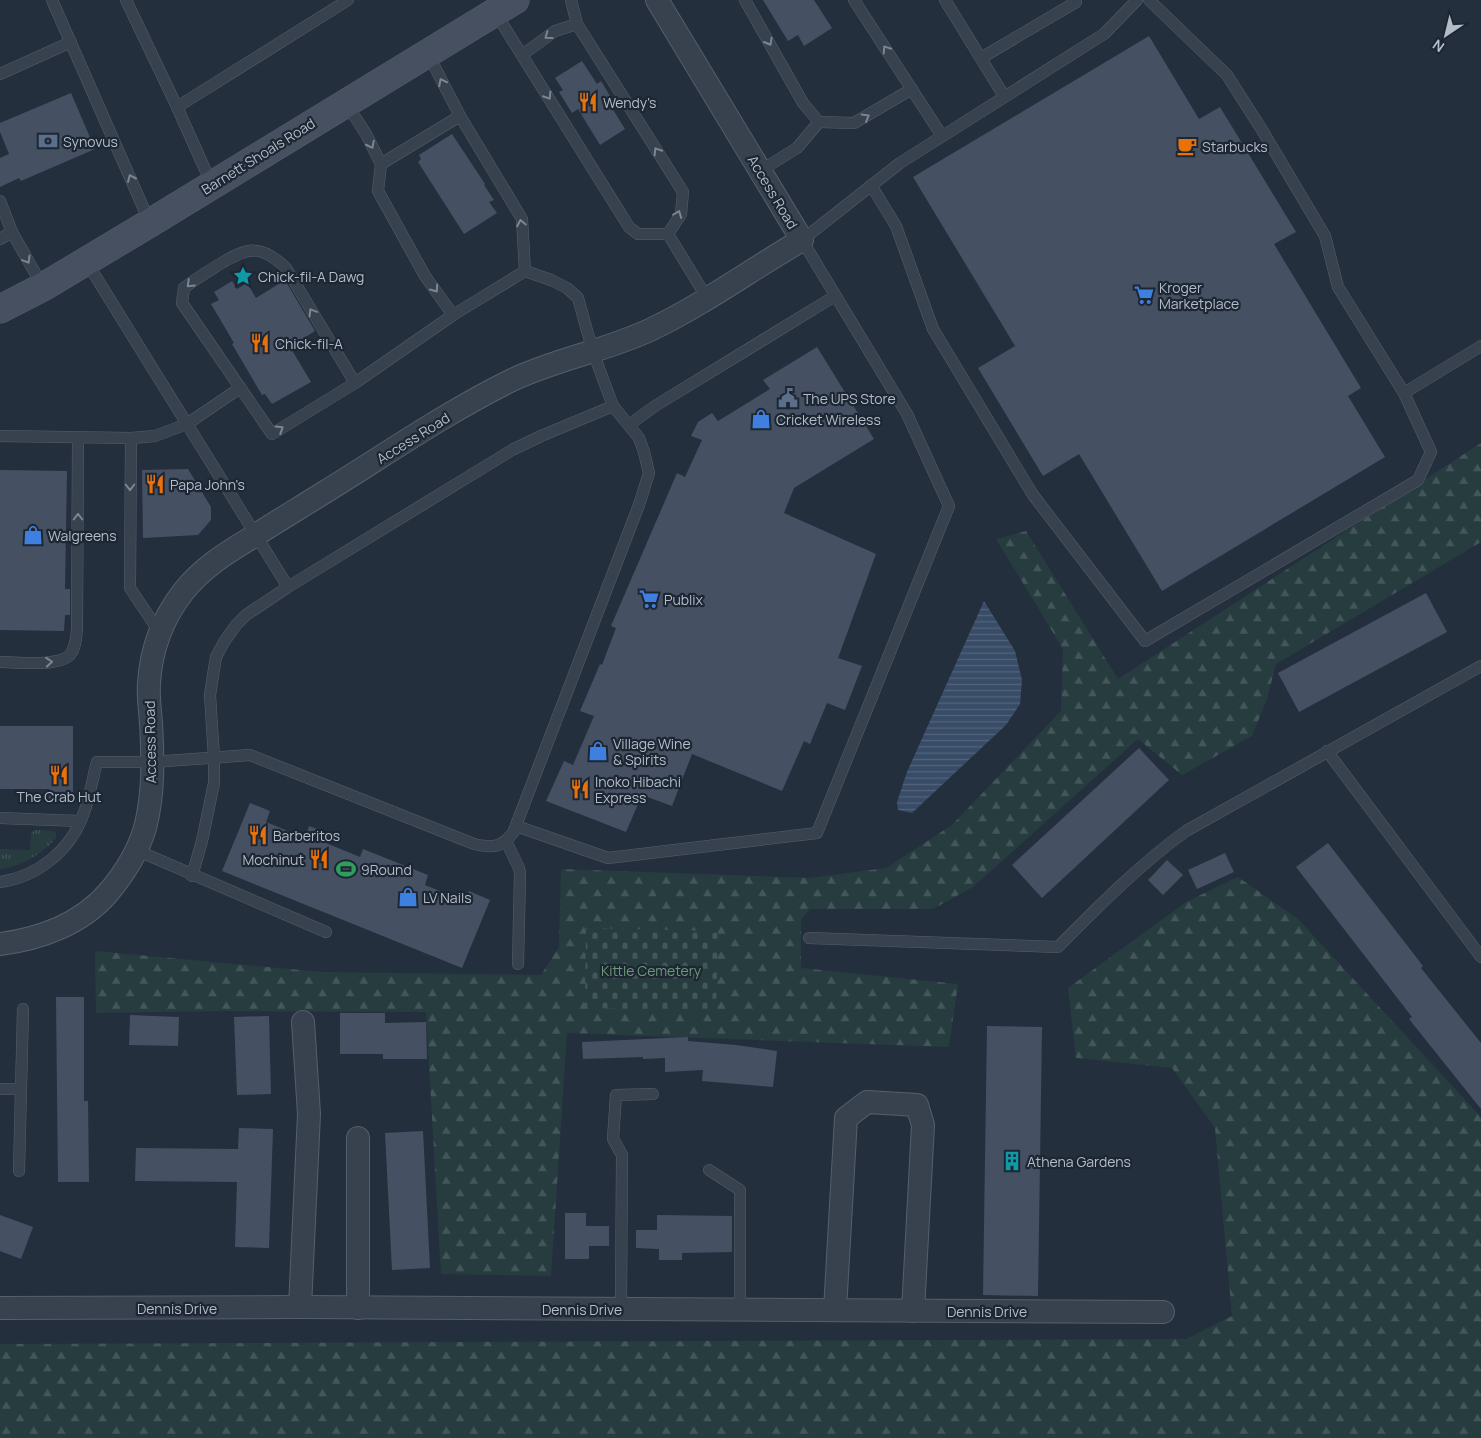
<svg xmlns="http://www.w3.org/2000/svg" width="1481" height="1438" viewBox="0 0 1481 1438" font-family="Manrope,sans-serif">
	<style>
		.grass { fill: url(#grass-tufts) }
		.forest { fill: url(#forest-firs) }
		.cemetery { fill: url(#cemetery-stones) }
		.water { fill: url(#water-rules) }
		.building { fill: #455162 }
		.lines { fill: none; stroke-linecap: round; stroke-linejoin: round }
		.lane-casing { stroke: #565f6c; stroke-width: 12 }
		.street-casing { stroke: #565f6c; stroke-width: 24 }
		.secondary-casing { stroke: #565f6c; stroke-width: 29 }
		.lane { stroke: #38414e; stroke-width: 11 }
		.street { stroke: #38414e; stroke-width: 22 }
		.secondary { stroke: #465061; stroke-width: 28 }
		.oneway { stroke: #7c8592 }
		.labels { text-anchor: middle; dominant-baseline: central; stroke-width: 4.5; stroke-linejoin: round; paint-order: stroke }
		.poi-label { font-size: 14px; fill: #b4bcc9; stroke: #1d2633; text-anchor: start }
		.street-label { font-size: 14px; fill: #b4bcc9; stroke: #1d2633 }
		.park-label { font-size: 14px; fill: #6b9a76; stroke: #1d2633 }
	</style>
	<defs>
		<pattern id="grass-tufts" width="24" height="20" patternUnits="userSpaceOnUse" patternTransform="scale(1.25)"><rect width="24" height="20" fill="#263c3f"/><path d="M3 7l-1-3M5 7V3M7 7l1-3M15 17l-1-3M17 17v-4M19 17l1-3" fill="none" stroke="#435659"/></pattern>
		<pattern id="forest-firs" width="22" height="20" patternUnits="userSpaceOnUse" patternTransform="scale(1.25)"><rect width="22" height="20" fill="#263c3f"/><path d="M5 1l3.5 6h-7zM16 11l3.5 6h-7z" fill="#435659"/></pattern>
		<pattern id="cemetery-stones" width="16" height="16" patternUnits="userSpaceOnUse" patternTransform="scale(1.25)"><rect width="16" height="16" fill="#263c3f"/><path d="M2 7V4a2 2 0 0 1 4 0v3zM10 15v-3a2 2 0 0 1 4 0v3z" fill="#435659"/></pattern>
		<pattern id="water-rules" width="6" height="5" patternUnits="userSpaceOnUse" patternTransform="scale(1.25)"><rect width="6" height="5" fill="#394c67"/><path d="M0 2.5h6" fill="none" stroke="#53647b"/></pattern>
	</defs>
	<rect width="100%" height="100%" fill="#242f3e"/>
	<path class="grass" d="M35,830L53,831L56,832V838C42,854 21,867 0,869V849L30,850L31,833Z"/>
	<g class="forest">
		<polygon points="1481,443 1481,542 1276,664 1267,699 1252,736 1182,775 1138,739 973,887 933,909 810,909 801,920 801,968 958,984 949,1047 567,1033 551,1276 441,1274 426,1012 222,1011 96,1013 95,951 322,972 541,975 559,947 561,869 809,878 886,868 952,825 1061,711 1063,649 996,539 1026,531 1118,679"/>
		<polygon points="1238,877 1298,919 1481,1117 1481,1438 0,1438 0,1344 1186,1339 1232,1316 1215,1128 1172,1068 1076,1058 1068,988 1186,902"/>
	</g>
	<polygon class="cemetery" points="586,928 718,931 716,1011 585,1008"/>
	<polygon class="water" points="984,601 1015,651 1022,680 1020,704 1006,725 912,813 898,810 897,802 907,772"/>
	<g class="building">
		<polygon points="763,0 814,0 832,28 804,46 798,35 788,41"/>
		<polygon points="1149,36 1199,119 1220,107 1296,232 1274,244 1361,388 1348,396 1385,457 1162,591 1079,454 1043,476 978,368 1015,346 913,177"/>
		<polygon points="582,61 597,84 601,81 613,101 609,103 625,129 600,145 578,109 572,113 559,92 563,90 555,78"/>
		<polygon points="71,93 95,149 21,181 19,178 0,187 0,158 9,154 0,132 0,123"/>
		<polygon points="452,134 485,184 484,185 494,200 489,202 497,213 464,234 418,162 421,159 419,155"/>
		<polygon points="285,280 315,331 290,347 311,382 272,404 265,394 262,395 232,344 234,343 211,304 219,300 214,292 232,281 237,289 247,283 256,298"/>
		<polygon points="817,347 874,439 794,488 784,513 876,554 838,658 862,666 845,710 827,703 810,744 804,741 782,791 692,754 672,806 642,795 626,832 546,801 564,761 573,765 594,716 580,711 600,664 602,665 616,628 611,626 677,473 685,477 702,440 691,436 698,422 712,413 718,421 770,389 763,380"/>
		<polygon points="188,469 211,507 211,520 198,535 143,538 142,470"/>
		<polygon points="0,470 67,471 65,589 70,589 70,615 65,615 64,631 0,630"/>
		<polygon points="1426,593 1447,632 1299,712 1278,673"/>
		<polygon points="0,726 73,726 73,799 49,799 49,789 0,789"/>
		<polygon points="1139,748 1169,780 1042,898 1012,865"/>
		<polygon points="250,803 270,811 266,822 305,838 309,826 330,834 326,843 360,857 363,849 428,875 425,885 465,901 469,891 490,900 462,968 222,871"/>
		<polygon points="1328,843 1423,966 1421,968 1481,1043 1481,1109 1409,1019 1412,1017 1296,867"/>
		<polygon points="1225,853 1234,872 1197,889 1188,870"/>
		<polygon points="1167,860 1183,875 1163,895 1148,880"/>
		<polygon points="56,997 84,997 84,1101 88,1101 89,1182 58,1182"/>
		<polygon points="340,1013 385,1013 385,1023 426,1022 427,1059 383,1059 383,1054 340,1054"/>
		<polygon points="130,1015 179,1017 178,1046 129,1045"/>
		<polygon points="269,1016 271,1094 237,1095 234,1017"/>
		<polygon points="987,1026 1042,1027 1038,1296 983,1295"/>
		<polygon points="688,1037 688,1041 736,1045 777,1051 773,1087 702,1081 703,1070 665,1072 665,1058 643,1059 643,1057 583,1059 582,1042"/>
		<polygon points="239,1128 273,1129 269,1248 235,1247 237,1182 135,1181 136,1148 238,1149"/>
		<polygon points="423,1131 430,1268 392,1270 385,1133"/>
		<polygon points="565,1213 586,1213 586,1226 609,1226 609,1246 589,1246 589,1259 565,1259"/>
		<polygon points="0,1215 33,1227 21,1259 0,1251"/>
		<polygon points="657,1215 732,1216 732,1252 682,1253 682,1260 659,1260 659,1249 636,1248 636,1230 657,1230"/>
	</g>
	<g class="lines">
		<defs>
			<g id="lane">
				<polyline points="52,0 150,223"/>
				<polyline points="126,0 177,107 212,185"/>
				<polyline points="571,0 577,24 683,192 681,214 668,234"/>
				<polyline points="745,0 803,103 819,122 854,123 912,89"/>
				<polyline points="854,0 942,136"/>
				<polyline points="945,0 1004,96"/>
				<polyline points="495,12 629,227 638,234 668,234"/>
				<polyline points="428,54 460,116 522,219 525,271"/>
				<polyline points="522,55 555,31 577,24"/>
				<polyline points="981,58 1076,2"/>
				<polyline points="0,74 71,42"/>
				<polyline points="346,103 366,134 381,164 378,191 425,276 453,315"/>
				<polyline points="177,107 348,0"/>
				<polyline points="381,164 460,116"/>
				<polyline points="760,171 797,148 819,122"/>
				<polyline points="871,185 896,226 933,329 1033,495 1145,641 1418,480 1431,452 1404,393 1338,287 1325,236 1262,130 1227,75 1149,0"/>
				<polyline points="0,201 12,232 43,287"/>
				<polyline points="668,234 707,298"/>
				<polyline points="0,239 12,232"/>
				<polyline points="86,261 288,587"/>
				<polyline points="1404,393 1481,346"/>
				<polyline points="629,425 655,406 835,296"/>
				<polyline points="0,436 131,438 155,436 187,424 240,388"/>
				<polyline points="131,438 130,588 160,633"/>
				<path d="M0,662C17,662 58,667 70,655C76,647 76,638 77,629L78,437"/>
				<polyline points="1327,751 1481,957"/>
				<polyline points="0,818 80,821"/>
				<polyline points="516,826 608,858 817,833 949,506 907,414 802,240 900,163 1104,34 1137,0"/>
				<polyline points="506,841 519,868 520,874 518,964"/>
				<polyline points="136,850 326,932"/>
				<polyline points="192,876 202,841 214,783 214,758 210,695 214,669 216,657 224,642 236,625 246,615 288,587 512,450 541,436 613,406"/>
				<path d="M0,882C37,877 70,851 83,815C90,798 92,780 97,762H152L250,755L474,844C492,848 501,848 513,833L639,505L649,473L644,452L639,438L613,406L593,352L578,298L567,288L551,280L525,271L453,315L355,383L272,434L182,303L184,288C195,279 207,272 220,264C248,247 261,244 286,268L355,383"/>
				<path d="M809,938L1058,947C1099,906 1139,865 1186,831L1481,666"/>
				<polyline points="0,1089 21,1089"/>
				<polyline points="709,1170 740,1190 740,1310"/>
				<polyline points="19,1171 23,1009"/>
				<polyline points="621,1309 622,1155 613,1139 616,1095 653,1094"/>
			</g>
			<g id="street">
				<path d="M0,944C40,939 81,924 108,893C124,874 138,852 145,828C154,794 153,758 151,723C150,710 148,696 149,683C151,650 163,618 183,592C202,568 226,553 251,538C276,522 301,507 325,492C385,455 447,412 510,381C555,359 606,351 652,329C704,304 752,269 802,240L657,0"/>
				<polyline points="358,1138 358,1308"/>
				<polyline points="300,1307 309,1114 303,1022"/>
				<polyline points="0,1308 300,1307 1163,1312"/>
				<polyline points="835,1310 846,1118 867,1102 917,1105 923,1125 913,1311"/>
			</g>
			<polyline id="secondary" points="0,309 43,287 150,223 515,0"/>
		</defs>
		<use href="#lane" class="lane-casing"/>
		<use href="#street" class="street-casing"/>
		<use href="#secondary" class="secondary-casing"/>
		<use href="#lane" class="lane"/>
		<use href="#street" class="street"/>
		<use href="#secondary" class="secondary"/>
	</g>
	<defs><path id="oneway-chevron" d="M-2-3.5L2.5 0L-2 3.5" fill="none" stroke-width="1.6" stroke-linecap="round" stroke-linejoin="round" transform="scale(1.25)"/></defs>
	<g class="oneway">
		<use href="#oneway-chevron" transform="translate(548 36) rotate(144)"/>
		<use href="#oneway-chevron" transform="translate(769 42) rotate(60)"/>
		<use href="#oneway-chevron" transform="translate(886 49) rotate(-123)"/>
		<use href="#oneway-chevron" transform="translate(442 82) rotate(-117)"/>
		<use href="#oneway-chevron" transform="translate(548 96) rotate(58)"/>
		<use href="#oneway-chevron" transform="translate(866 117) rotate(-30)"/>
		<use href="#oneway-chevron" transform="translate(371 145) rotate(63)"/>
		<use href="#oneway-chevron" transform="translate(657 151) rotate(-122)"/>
		<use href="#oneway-chevron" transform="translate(131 178) rotate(-114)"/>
		<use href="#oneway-chevron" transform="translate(678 214) rotate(-69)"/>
		<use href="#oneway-chevron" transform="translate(521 223) rotate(-101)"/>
		<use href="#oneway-chevron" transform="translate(27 260) rotate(59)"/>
		<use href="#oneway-chevron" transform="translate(190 284) rotate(136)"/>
		<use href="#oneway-chevron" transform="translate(435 289) rotate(55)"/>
		<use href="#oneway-chevron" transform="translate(312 312) rotate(-121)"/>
		<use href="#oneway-chevron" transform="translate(280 429) rotate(-32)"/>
		<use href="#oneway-chevron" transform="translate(130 487) rotate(90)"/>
		<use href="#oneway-chevron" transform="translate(78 517) rotate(-90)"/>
		<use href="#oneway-chevron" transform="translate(49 662) rotate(-5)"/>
	</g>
	<defs>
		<symbol id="restaurant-bare" viewBox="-9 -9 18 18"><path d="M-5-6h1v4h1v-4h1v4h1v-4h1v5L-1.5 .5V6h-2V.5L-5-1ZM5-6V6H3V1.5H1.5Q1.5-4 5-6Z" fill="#e8710a" stroke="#1d2633" stroke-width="2.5" paint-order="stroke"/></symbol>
		<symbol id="bank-bare" viewBox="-9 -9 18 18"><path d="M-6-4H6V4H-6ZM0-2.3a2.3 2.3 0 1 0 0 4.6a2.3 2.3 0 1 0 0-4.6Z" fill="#5c6f8a" stroke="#1d2633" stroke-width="2.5" paint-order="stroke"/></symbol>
		<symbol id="cafe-bare" viewBox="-9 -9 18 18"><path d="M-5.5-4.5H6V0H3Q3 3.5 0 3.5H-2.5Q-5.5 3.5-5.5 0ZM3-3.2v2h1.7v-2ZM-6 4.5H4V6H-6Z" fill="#e8710a" stroke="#1d2633" stroke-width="2.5" paint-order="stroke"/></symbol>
		<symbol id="sight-bare" viewBox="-9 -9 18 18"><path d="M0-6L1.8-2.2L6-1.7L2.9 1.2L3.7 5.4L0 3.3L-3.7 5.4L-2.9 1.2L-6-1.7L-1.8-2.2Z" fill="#0f9aa8" stroke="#1d2633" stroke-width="2.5" paint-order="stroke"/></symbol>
		<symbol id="supermarket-bare" viewBox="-9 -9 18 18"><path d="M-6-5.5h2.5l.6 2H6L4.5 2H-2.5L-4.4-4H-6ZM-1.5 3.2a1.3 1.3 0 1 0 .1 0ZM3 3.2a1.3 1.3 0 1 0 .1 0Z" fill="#3f7fe0" stroke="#1d2633" stroke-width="2.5" paint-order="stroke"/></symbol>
		<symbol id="civic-bare" viewBox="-9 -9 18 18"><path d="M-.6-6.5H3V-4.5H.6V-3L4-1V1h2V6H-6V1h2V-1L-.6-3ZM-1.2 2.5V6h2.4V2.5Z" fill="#5c6f8a" stroke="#1d2633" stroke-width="2.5" paint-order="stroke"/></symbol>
		<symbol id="shop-bare" viewBox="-9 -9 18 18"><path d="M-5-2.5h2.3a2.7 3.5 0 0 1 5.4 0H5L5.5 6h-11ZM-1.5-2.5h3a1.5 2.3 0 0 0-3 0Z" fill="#3f7fe0" stroke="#1d2633" stroke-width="2.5" paint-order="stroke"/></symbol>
		<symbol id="stadium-bare" viewBox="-9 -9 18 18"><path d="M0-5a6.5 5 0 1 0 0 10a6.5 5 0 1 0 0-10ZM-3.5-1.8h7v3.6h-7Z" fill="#2e9e5b" stroke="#1d2633" stroke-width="2.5" paint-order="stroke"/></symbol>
		<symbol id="building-bare" viewBox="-9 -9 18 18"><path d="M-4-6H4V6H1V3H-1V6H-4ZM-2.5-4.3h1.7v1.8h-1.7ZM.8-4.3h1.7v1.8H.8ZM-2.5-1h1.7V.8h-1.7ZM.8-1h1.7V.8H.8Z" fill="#0f9aa8" stroke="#1d2633" stroke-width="2.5" paint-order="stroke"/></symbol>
	</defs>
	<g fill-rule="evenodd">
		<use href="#restaurant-bare" x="574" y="88" width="28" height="28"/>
		<use href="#bank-bare" x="34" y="127" width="28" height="28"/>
		<use href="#cafe-bare" x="1173" y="132" width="28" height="28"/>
		<use href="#sight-bare" x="229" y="262" width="28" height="28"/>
		<use href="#supermarket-bare" x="1130" y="281" width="28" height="28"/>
		<use href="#restaurant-bare" x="246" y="329" width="28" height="28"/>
		<use href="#civic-bare" x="774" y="384" width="28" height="28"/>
		<use href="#shop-bare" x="747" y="405" width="28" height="28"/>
		<use href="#restaurant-bare" x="141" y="470" width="28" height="28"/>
		<use href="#shop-bare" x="19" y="521" width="28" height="28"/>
		<use href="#supermarket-bare" x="635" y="585" width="28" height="28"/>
		<use href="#shop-bare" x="584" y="737" width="28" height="28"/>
		<use href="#restaurant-bare" x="45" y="761" width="28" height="28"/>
		<use href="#restaurant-bare" x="566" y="775" width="28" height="28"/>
		<use href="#restaurant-bare" x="244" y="821" width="28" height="28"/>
		<use href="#restaurant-bare" x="305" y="845" width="28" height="28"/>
		<use href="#stadium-bare" x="332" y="855" width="28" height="28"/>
		<use href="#shop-bare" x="394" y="883" width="28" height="28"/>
		<use href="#building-bare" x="998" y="1147" width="28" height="28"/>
	</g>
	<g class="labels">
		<g class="poi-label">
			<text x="603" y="102">Wendy's</text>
			<text x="63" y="141">Synovus</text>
			<text x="1202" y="146">Starbucks</text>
			<text x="258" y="276">Chick-fil-A Dawg</text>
			<text x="1159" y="287">Kroger<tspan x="1159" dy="16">Marketplace</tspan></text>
			<text x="275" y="343">Chick-fil-A</text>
			<text x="803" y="398">The UPS Store</text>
			<text x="776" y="419">Cricket Wireless</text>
			<text x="170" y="484">Papa John's</text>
			<text x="48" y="535">Walgreens</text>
			<text x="664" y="599">Publix</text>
			<text x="613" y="743">Village Wine<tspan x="613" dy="16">&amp; Spirits</tspan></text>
			<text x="595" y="781">Inoko Hibachi<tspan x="595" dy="16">Express</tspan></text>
			<text x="59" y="796" text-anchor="middle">The Crab Hut</text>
			<text x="273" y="835">Barberitos</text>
			<text x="304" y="859" text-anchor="end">Mochinut</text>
			<text x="361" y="869">9Round</text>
			<text x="423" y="897">LV Nails</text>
			<text x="1027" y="1161">Athena Gardens</text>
		</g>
		<g class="street-label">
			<text transform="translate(258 156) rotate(-32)">Barnett Shoals Road</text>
			<text transform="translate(773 192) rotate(59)">Access Road</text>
			<text transform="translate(413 438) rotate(-32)">Access Road</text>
			<text transform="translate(150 742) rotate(-91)">Access Road</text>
			<text x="177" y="1308">Dennis Drive</text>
			<text x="582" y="1309">Dennis Drive</text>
			<text x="987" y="1311">Dennis Drive</text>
		</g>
		<g class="park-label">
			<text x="651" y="970">Kittle Cemetery</text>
		</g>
	</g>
	<g transform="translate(1446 35) rotate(215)" stroke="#1d2633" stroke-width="4" paint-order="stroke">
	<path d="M0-4L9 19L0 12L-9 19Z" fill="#b4bcc9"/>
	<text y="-8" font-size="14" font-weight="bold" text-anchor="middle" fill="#b4bcc9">N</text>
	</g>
</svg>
